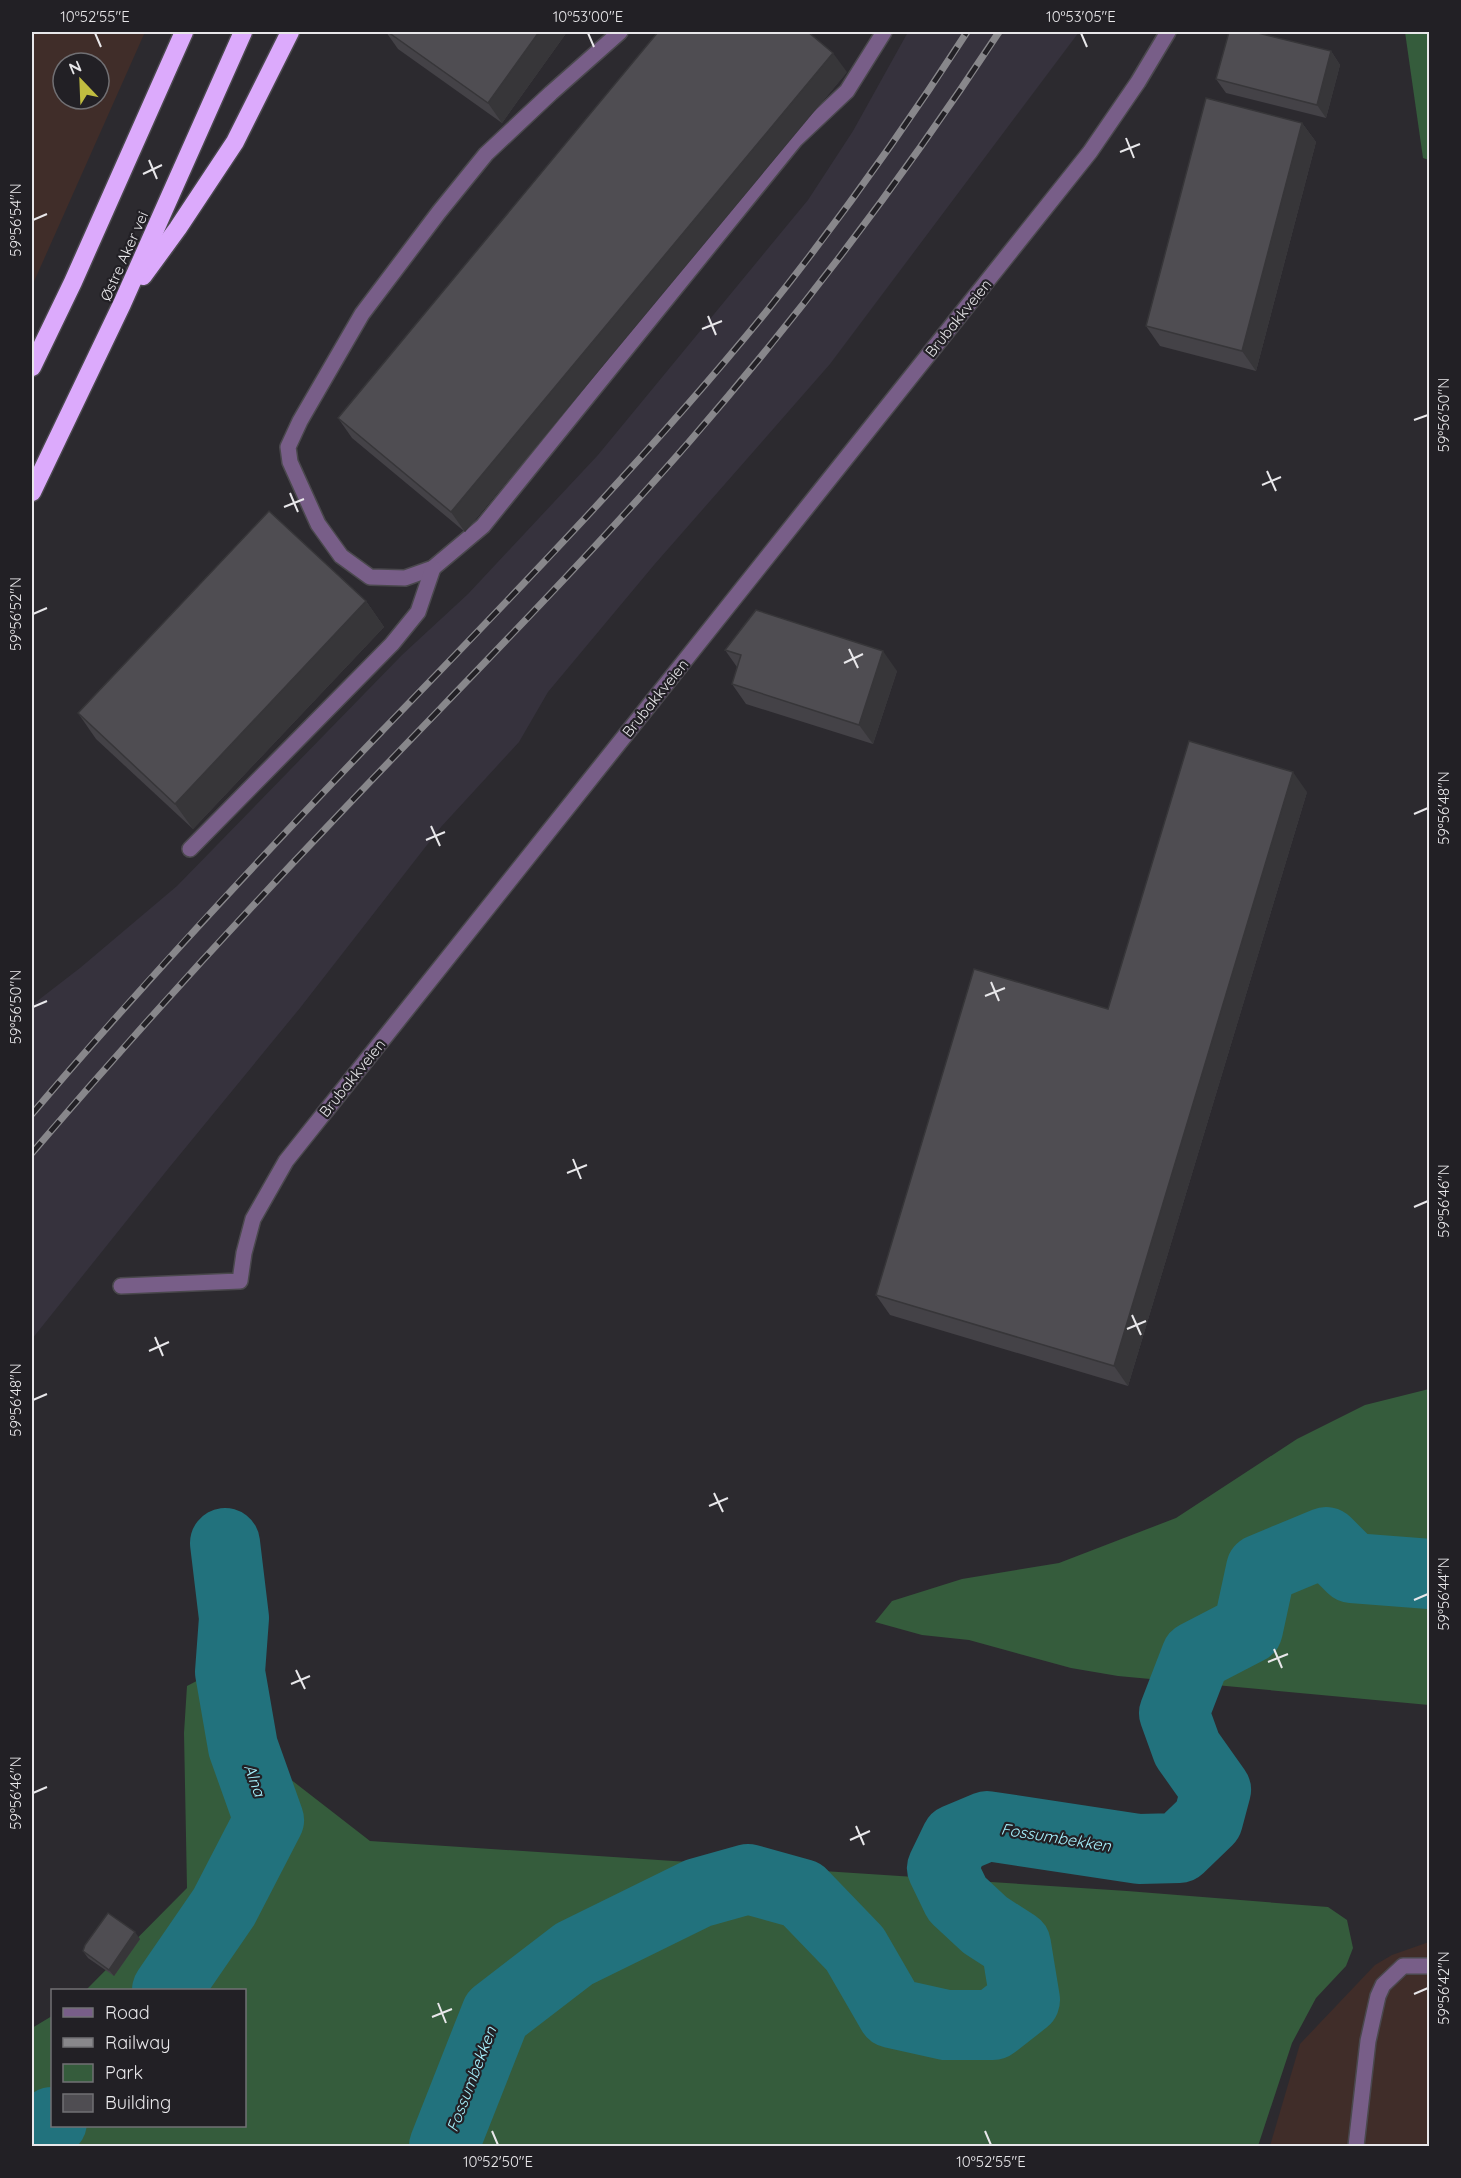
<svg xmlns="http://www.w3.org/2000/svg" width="1461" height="2178" viewBox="0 0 1461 2178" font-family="Quicksand,sans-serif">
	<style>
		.industrial { fill: #402d29; fill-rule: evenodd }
		.built { fill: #36323d }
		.green { fill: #355c3c }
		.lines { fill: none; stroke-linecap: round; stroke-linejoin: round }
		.river { stroke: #22727d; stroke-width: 70 }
		.minor-casing { stroke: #4a484d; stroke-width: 18 }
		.highway-casing { stroke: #4a484d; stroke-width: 21 }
		.minor { stroke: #785e88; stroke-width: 15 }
		.highway { stroke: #dcaafc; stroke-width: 18 }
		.rail-casing { stroke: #88878b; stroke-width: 7 }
		.rail { stroke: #222025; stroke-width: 4.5; stroke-dasharray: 14; stroke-linecap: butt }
		.wall { fill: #444247 }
		.shaded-wall { fill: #373639 }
		.building { fill: #4f4d52; stroke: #373639; stroke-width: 1.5 }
		.ticks { fill: none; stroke: #e8e7ea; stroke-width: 2 }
		.labels { text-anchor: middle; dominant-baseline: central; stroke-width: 4.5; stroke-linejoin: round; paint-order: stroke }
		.street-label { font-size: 15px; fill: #e8e7ea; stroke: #222025 }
		.water-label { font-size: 16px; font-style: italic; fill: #a7f2fe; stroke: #222025 }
		.neatline { fill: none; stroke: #e8e7ea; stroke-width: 2 }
		.ticks-label { font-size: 15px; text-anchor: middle; fill: #e8e7ea }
	</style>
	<rect width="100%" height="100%" fill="#2c2a2f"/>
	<g class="industrial">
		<path d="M32,32H145L32,286ZM63,63H99V99H63Z"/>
		<polygon points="1429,1942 1429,2146 1270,2146 1300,2044 1375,1965 1392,1955"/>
	</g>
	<polygon class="built" points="908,32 1079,32 830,364 654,565 548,692 519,742 441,827 300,1008 168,1169 32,1339 32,1005 80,968 177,886 402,655 468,594 598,455 808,200 853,131"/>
	<g class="green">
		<polygon points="1405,32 1429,32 1429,160 1423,158"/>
		<polygon points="1429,1389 1429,1705 1118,1676 1071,1668 969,1640 922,1635 875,1622 892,1601 962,1579 1059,1563 1176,1518 1297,1439 1365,1405"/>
		<polygon points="212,1673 245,1744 370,1841 1127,1891 1328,1907 1347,1920 1353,1948 1346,1966 1316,1998 1292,2043 1258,2146 32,2146 32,2028 52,2016 52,2126 244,2126 244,1990 86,1990 187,1888 184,1733 187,1686"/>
	</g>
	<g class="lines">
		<g class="river">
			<polyline points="167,1990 224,1907 269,1820 243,1747 230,1672 234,1618 225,1543"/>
			<polyline points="32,2137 52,2122"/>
			<polyline points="444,2146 496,2014 574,1954 698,1893 748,1879 802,1894 855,1949 892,2013 946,2025 993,2025 1025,2000 1016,1945 985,1925 957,1899 942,1868 956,1839 987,1826 1139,1849 1179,1848 1208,1820 1216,1790 1187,1749 1174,1713 1196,1656 1248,1629 1261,1569 1326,1542 1352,1568 1430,1574"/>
		</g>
		<defs>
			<g id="minor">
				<polyline points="620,32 551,93 486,154 439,212 362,314 300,421 288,447 290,462 318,524 341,556 370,577 405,578 433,568 483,526 795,140 847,91 884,32"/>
				<polyline points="190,849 392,644 418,612 433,568"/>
				<polyline points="121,1286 240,1281 244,1253 253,1219 286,1161 1090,152 1138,82 1168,32"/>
				<polyline points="1356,2146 1368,2041 1378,1996 1383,1985 1403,1966 1430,1966"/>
			</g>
			<g id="highway">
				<polyline points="143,276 178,228 235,142 290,32"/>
				<polyline points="32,367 73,282 184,32"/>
				<polyline points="32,492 122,304 243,32"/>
			</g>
		</defs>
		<use href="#minor" class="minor-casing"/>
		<use href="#highway" class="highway-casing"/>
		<use href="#minor" class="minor"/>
		<use href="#highway" class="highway"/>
		<defs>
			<g id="rail">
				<path d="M32,1114C144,982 262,856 382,731C513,595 646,459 766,312C838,222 905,128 967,32"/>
				<path d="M32,1153C127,1042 226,933 327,827C448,699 573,575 689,442C802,312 905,175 999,32"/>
			</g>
		</defs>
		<use href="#rail" class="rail-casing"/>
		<use href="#rail" class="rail"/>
	</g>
	<g class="wall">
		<polygon points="386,32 567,32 502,123 398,49"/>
		<polygon points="1331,51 1340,65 1326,118 1226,93 1216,79"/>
		<polygon points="847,72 465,532 352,438 338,418"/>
		<polygon points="1302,123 1316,142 1256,371 1160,346 1146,326"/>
		<polygon points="366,601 384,627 193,829 96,739 78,713"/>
		<polygon points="725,650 897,671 873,744 746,704 732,684 737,667"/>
		<polygon points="1307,792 1128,1386 890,1315 876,1295"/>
		<polygon points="140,1939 114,1976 88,1958 83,1951"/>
	</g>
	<g class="shaded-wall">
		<polygon points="539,32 567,32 502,123 488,103"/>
		<polygon points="1331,51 1340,65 1326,118 1317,105"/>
		<polygon points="833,53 847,72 465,532 451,512"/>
		<polygon points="1302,123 1316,142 1256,371 1242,351"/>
		<polygon points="366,601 384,627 193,829 175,804"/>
		<polygon points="883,651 897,671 873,744 859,725"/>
		<polygon points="1293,772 1307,792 1128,1386 1114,1366"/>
		<polygon points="135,1932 140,1939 114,1976 109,1970"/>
	</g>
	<g class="building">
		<polygon points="388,32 539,32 488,103"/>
		<polygon points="658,32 808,32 833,53 451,512 338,418"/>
		<polygon points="1229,32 1254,32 1331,51 1317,105 1216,79"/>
		<polygon points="1206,98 1302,123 1242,351 1146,326"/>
		<polygon points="269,511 366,601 175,804 78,713"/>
		<polygon points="756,610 883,651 859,725 732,684 741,655 725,650"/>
		<polygon points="1189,741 1293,772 1114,1366 876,1295 974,969 1108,1009"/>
		<polygon points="108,1913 135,1932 109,1970 83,1951 85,1945"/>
	</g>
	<path class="ticks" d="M95,33L101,47M588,33L594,47M1081,33L1087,47M1126,138L1134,158M1120,152L1140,144M149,160L157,179M143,174L162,165M33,220L47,214M708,316L716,335M702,329L722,321M1414,420L1428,415M1267,471L1276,491M1262,485L1281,477M290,493L298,512M284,507L304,499M33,614L47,608M849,649L858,668M844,663L863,654M1414,814L1428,808M431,826L440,846M426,840L445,832M991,982L999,1001M985,996L1005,988M33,1007L47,1001M573,1159L581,1179M567,1173L587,1165M1414,1207L1428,1201M1132,1315L1141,1335M1127,1329L1146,1321M155,1337L163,1356M149,1351L169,1342M33,1400L47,1394M714,1493L723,1512M709,1506L728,1498M1414,1600L1428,1594M1274,1649L1282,1668M1268,1662L1288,1654M296,1670L305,1689M291,1684L310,1676M33,1793L47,1787M856,1826L864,1845M850,1840L870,1831M1414,1994L1428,1988M438,2003L446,2023M432,2017L452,2009M492,2131L498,2145M985,2131L991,2145"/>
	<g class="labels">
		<g class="street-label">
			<text transform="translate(124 256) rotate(-66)">Østre Aker vei</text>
			<text transform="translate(958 318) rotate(-51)">Brubakkveien</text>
			<text transform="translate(655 698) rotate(-51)">Brubakkveien</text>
			<text transform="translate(352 1078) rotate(-51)">Brubakkveien</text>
		</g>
		<g class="water-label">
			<text transform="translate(255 1780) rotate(70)">Alna</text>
			<text transform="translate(1056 1837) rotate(9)">Fossumbekken</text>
			<text transform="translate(471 2079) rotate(-69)">Fossumbekken</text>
		</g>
	</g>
	<rect width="1461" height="2178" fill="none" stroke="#222025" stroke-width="66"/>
	<rect x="51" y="1989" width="195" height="138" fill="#222025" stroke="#717074" stroke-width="1.5"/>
	<rect x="63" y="2008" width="30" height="9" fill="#785e88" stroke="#717074" stroke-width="1.5"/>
	<text x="105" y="2019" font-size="18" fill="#e8e7ea">Road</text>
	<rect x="63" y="2038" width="30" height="9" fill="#88878b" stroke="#717074" stroke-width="1.5"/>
	<text x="105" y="2049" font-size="18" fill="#e8e7ea">Railway</text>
	<rect x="63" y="2064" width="30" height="18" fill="#355c3c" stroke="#717074" stroke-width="1.5"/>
	<text x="105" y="2079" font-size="18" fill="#e8e7ea">Park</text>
	<rect x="63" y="2094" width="30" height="18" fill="#4f4d52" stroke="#717074" stroke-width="1.5"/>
	<text x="105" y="2109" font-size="18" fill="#e8e7ea">Building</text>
	<g transform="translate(81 81) rotate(337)"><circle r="28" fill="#222025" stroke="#717074" stroke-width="1.5"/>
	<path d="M0-4.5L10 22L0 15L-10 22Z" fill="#c1bd40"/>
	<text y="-9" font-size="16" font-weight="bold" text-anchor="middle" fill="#e8e7ea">N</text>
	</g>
	<rect x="33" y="33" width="1395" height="2112" class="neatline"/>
	<g class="ticks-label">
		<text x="95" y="22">10°52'55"E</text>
		<text x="588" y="22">10°53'00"E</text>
		<text x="1081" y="22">10°53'05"E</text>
		<text transform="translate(16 220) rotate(-90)" y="5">59°56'54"N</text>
		<text transform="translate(1444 415) rotate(-90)" y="5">59°56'50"N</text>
		<text transform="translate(16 614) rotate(-90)" y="5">59°56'52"N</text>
		<text transform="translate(1444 808) rotate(-90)" y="5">59°56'48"N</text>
		<text transform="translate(16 1007) rotate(-90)" y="5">59°56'50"N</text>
		<text transform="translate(1444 1201) rotate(-90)" y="5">59°56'46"N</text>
		<text transform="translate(16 1400) rotate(-90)" y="5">59°56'48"N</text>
		<text transform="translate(1444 1594) rotate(-90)" y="5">59°56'44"N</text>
		<text transform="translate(16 1793) rotate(-90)" y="5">59°56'46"N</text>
		<text transform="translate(1444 1988) rotate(-90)" y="5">59°56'42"N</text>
		<text x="498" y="2167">10°52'50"E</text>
		<text x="991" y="2167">10°52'55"E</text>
	</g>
</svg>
